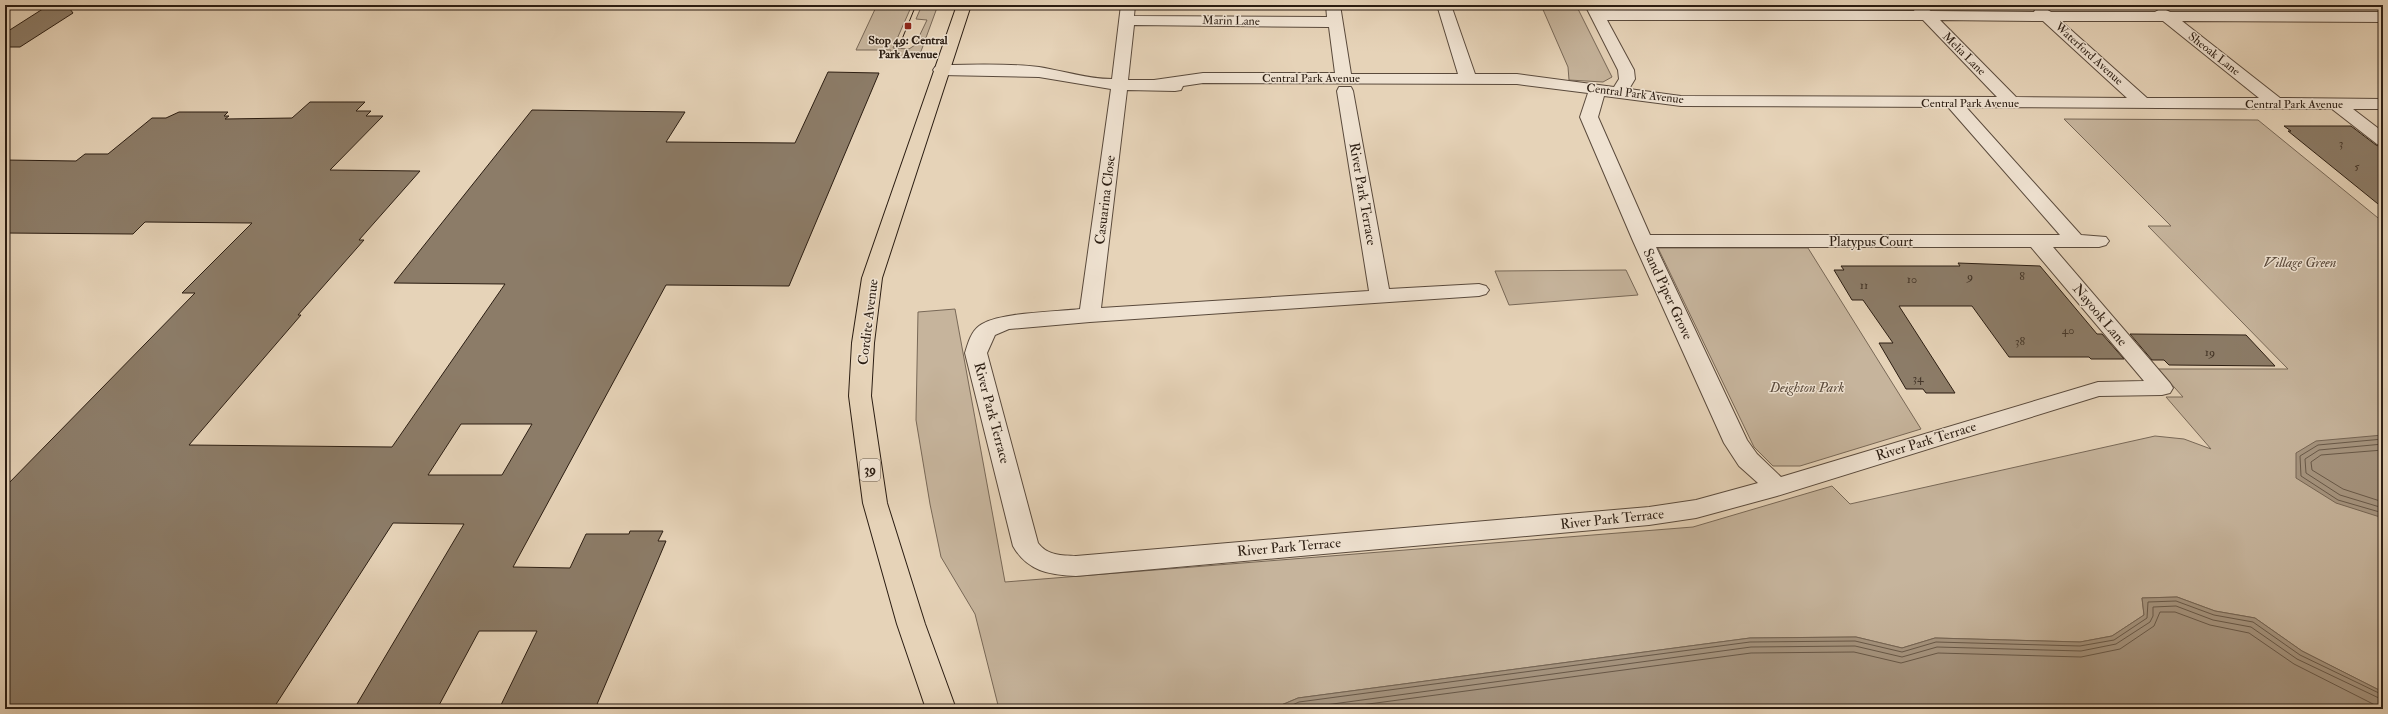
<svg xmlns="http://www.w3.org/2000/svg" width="2388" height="714" viewBox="0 0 2388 714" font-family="'IM FELL Double Pica',serif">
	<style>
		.green { fill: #c6b49c; stroke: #786857 }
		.water { fill: #a69580; stroke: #756554 }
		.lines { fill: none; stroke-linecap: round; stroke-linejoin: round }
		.shore { stroke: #685949; stroke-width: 1 }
		.building { fill: #8c7c68; stroke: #2b1d12; fill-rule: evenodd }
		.street-casing { stroke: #5a4a3c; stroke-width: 2 }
		.primary-casing { stroke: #2b1d12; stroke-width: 2 }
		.street { fill: #efe2d1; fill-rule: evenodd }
		.primary { fill: #e6d3b8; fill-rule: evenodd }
		.tram { stroke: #2b1d12; stroke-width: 1 }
		.poi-dot { fill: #8f2418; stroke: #efe2d1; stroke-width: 1.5 }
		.labels { text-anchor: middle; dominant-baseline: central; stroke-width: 3; stroke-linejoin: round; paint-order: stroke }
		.far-street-label { font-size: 12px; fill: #2b1d12; stroke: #efe2d1 }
		.far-poi-label { font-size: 12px; font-weight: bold; fill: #2b1d12; stroke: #efe2d1 }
		.number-label { font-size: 12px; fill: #433528 }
		.shield { fill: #efe2d1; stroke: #66584b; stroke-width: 1 }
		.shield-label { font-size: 13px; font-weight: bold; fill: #2b1d12 }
		.street-label { font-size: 14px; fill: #2b1d12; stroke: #efe2d1 }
		.park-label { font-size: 14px; font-style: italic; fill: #5a4a3b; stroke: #efe2d1 }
	</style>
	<rect width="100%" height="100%" fill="#e6d3b8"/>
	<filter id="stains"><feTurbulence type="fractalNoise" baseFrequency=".005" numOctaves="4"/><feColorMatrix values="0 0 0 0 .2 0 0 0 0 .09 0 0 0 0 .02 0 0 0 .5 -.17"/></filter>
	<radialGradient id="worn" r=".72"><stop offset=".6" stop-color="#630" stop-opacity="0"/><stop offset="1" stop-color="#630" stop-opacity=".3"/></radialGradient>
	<g class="green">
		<polygon points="877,5 912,5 893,48 909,49 915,45 927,20 916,19 922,5 938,5 920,54 908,54 907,57 889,57 891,50 856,50"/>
		<polygon points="1541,5 1576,5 1612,77 1603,82 1569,80 1568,67"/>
		<polygon points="2064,119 2258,120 2383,222 2383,692 2302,651 2255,618 2215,611 2177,597 2142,598 2144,615 2112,636 2080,642 1935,638 1902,648 1856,637 1750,638 1298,698 1272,709 999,709 975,614 941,557 930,504 916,420 918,312 955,309 1005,582 1693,527 1832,486 1850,504 2155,436 2184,439 2211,449 2166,397 2183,397 2158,369 2288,369 2148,226 2171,226"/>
		<polygon points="1658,248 1808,248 1921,429 1800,466 1773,466 1754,447"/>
		<polygon points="1626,270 1638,295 1509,305 1495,271"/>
	</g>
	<g class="water">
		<polygon points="2383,435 2383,518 2336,503 2296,478 2296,453 2316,441"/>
		<polygon points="2177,597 2215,611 2255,618 2302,651 2383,692 2383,709 1272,709 1298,698 1750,638 1856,637 1902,648 1935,638 2080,642 2112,636 2144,615 2142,598"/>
	</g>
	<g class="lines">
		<g class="shore">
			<polyline points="2383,439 2318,445 2300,456 2301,476 2338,500 2383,513"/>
			<polyline points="2383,444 2319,450 2305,459 2306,473 2340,495 2383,508"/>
			<polyline points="2383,450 2321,455 2311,462 2312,470 2343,489 2383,502"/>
			<polyline points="1283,709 1299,702 1750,642 1855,641 1902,652 1936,642 2080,646 2114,640 2147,618 2148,602 2176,601 2214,615 2253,622 2300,655 2383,695"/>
			<polyline points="1296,709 1751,647 1855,646 1902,657 1937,647 2081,651 2116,644 2150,622 2153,616 2153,607 2176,606 2213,620 2251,627 2297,659 2383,700"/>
			<polyline points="1331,709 1751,653 1854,652 1901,663 1938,653 2081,657 2120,649 2154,626 2160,612 2175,612 2210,625 2249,633 2294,664 2375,705 2383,706"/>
		</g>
	</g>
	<g class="building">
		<polygon points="49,5 67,5 73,13 20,47 5,47 5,33"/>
		<path d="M828,72L879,73L789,286L666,285L513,567L570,568L586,534H629L630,531H663L658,541H666L595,709H499L537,631H479L437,709H354L464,524L393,523L273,709H5V487L195,293H182L252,223L145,222L133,234L5,233V160L76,161L85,154H108L152,118H166L179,112H228L224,116H229L225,119L292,118L310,102H365L356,111H371L366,116H383L330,170L420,171L359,240H364L298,315H301L189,445L392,447L505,284L394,283L532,110L685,112L666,142L795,143ZM461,424H532L502,475H428Z"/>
		<polygon points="2284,126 2351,126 2376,145 2383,148 2383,208 2288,131 2291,131"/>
		<polygon points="1958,263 2040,266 2097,334 2102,334 2124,359 2091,359 2089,357 2009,357 1972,306 1899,306 1955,393 1926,393 1923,389 1906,389 1879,343 1893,343 1863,300 1852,300 1834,270 1844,270 1841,266 1960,266"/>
		<polygon points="2130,334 2246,335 2275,366 2169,365 2164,360 2152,360"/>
	</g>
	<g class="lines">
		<defs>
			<path id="street" d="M1121,5H1135L1134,16L1327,17L1326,5H1340L1351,74H1458L1437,5H1451L1475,74H1517L1614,87L1619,79L1618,70L1585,5H1599L1602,10L1914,11L1916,7L1921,5L1931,11L2034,12L2036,8L2041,6L2051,12H2155L2162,8L2170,12H2383V22L2182,21L2280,98L2383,99V109H2353L2383,132V145L2377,144L2332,109L1966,107L2081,235L2106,237L2109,241L2106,245L2099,247H2053L2170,383L2173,388L2170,393L2162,395L2099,396L1777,496L1696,518L1649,525L1076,576C1049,575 1027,571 1013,546L965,353C968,343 971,332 979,326C997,312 1056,312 1080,309L1111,89L1039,77L941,75L935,73L933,70L935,67L941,65C973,65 1007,63 1039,67C1064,71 1087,79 1112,79ZM1607,20H1923L1997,97L1681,96L1629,89L1635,79L1634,70ZM1940,20L2043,21L2127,98L2016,97ZM2061,21H2163L2259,98H2147ZM1134,25L1329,27L1335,73H1203L1154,80H1128ZM1203,83L1517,84L1588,93L1580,117L1633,241L1724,443L1739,466L1758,483L1696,500L1649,507L1076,556C1061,555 1048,556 1038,543L987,353L995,335L1009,329L1090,322L1479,296L1486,294L1489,290L1486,286L1479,284L1389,289L1353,91L1351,87H1339L1337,91L1369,291L1101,308L1127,90L1175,91L1181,90L1183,86ZM1604,96L1681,106L1948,107L2060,235H1650L1598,117ZM1656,247H2031L2144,381L2098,382L1781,477L1757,454L1747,440Z"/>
			<polygon id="primary" points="957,5 971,5 882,278 874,343 871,396 887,503 925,624 956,709 926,709 897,624 863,503 849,396 852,343 862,278"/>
		</defs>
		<use href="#street" class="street-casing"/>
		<use href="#primary" class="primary-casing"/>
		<use href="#street" class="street"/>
		<use href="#primary" class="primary"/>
		<polyline class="tram" points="900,44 916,5"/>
	</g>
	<rect class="poi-dot" x="904" y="22" width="8" height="8" rx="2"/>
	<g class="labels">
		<g class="far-street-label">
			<text transform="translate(1231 21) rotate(1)">Marin Lane</text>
			<text transform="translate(1964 54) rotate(45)">Melia Lane</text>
			<text transform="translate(2089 54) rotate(42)">Waterford Avenue</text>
			<text transform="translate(2214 54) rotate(38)">Sheoak Lane</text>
			<text x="1311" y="78">Central Park Avenue</text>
			<text transform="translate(1635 94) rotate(7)">Central Park Avenue</text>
			<text x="1970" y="103">Central Park Avenue</text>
			<text x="2294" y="104">Central Park Avenue</text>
		</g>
		<g class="far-poi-label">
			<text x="908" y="40">Stop 49: Central<tspan x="908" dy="14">Park Avenue</tspan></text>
		</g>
		<g class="number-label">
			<text x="2341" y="143">3</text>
			<text x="2357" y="166">5</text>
			<text x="1970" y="276">9</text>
			<text x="2022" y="276">8</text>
			<text x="1912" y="279">10</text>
			<text x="1864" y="285">11</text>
			<text x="2068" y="330">40</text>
			<text x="2020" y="341">38</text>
			<text x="2210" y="352">19</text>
			<text x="1918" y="378">34</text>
		</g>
		<rect class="shield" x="860" y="459" width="20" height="22" rx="3"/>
		<g class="shield-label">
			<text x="870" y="470">39</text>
		</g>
		<g class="street-label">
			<text transform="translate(1363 194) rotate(80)">River Park Terrace</text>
			<text transform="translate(1105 200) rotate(-83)">Casuarina Close</text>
			<text x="1871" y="241">Platypus Court</text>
			<text transform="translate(1668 294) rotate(65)">Sand Piper Grove</text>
			<text transform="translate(2100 315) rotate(50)">Nayook Lane</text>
			<text transform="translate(868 322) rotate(-83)">Cordite Avenue</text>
			<text transform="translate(992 413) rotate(75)">River Park Terrace</text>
			<text transform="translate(1926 441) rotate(-17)">River Park Terrace</text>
			<text transform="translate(1612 519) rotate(-6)">River Park Terrace</text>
			<text transform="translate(1289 547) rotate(-5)">River Park Terrace</text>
		</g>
		<g class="park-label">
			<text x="2300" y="262">Village Green</text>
			<text x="1807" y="387">Deighton Park</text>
		</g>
	</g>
	<rect width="2388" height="714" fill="none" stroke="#e6d3b8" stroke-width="20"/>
	<rect x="6" y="6" width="2376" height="702" fill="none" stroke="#2b1d12" stroke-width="2"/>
	<rect x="10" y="10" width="2368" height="694" fill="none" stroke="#2b1d12"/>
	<rect width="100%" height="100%" filter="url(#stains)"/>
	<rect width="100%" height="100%" fill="url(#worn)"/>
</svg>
